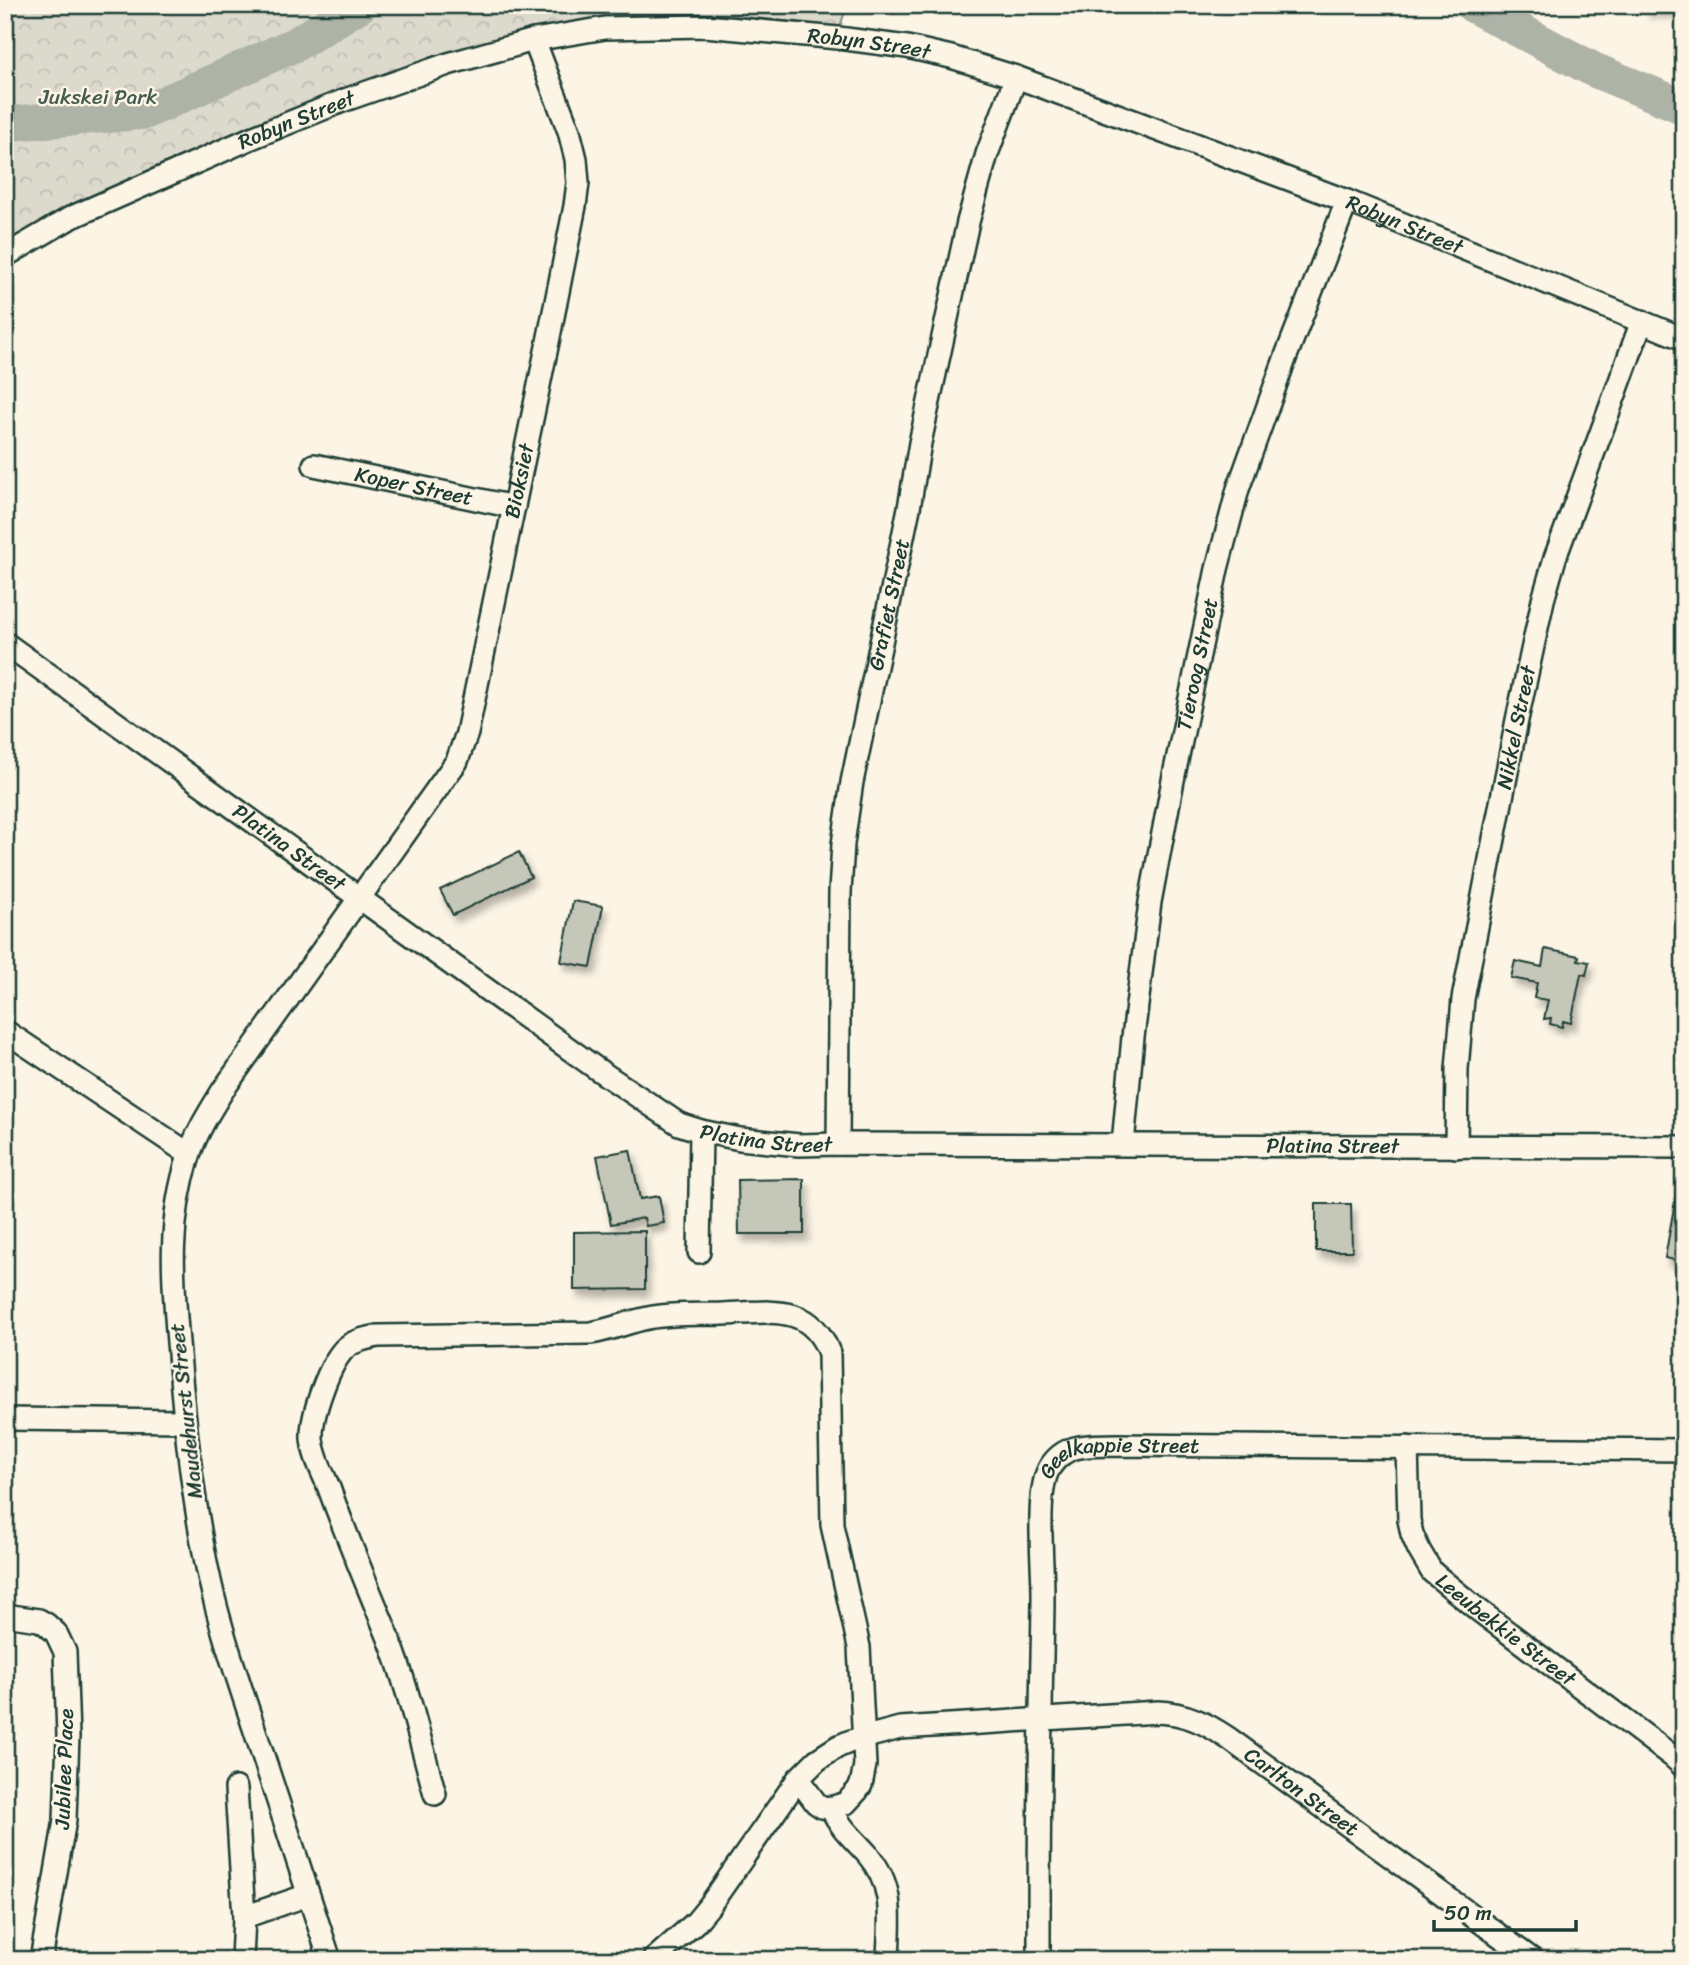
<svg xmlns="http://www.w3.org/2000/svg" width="1689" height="1965" viewBox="0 0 1689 1965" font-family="Sriracha,sans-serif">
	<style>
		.park { fill: url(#park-crowns); stroke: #7e8c80; stroke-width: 2 }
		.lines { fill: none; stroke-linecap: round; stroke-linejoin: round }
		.river { stroke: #aeb3a7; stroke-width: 35 }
		.building { fill: #c5c7b9; stroke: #1f3d34; stroke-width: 2; filter: url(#shadow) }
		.minor-casing { stroke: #1f3d34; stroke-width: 26 }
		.minor { stroke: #fcf5e5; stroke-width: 21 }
		.labels { text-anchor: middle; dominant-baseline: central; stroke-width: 5; stroke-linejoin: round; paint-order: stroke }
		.street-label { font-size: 21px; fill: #1f3d34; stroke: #fcf5e5 }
		.park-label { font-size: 21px; fill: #455c52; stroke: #fcf5e5 }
	</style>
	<defs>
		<pattern id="park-crowns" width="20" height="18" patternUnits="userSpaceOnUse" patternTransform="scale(1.75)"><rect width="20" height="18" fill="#dcdacc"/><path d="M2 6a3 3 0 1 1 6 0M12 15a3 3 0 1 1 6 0" fill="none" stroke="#bcbcb0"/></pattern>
		<filter id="shadow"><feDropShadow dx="4" dy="7" stdDeviation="3.5" flood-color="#0004"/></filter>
	</defs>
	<rect width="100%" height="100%" fill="#fcf5e5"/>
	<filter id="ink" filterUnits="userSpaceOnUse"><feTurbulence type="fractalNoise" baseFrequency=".0143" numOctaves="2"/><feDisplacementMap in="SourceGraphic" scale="14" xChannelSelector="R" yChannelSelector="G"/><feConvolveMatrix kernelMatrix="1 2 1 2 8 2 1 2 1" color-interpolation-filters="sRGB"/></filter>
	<g filter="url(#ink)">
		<polygon class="park" points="5,5 847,5 840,27 715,14 608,22 539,32 5,249"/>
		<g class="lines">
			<g class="river">
				<polyline points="1472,5 1594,70 1684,107"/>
				<polyline points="5,124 145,112 296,44 360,5"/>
			</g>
		</g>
		<g class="building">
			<rect x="1646" y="5" width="32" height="5"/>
			<polygon points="519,852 531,877 453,915 440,890"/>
			<polygon points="573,901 603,906 591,967 561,962"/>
			<polygon points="1545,949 1579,956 1578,960 1589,962 1586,975 1581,974 1571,1023 1563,1021 1562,1027 1550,1024 1551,1018 1544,1019 1548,1000 1534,998 1537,983 1511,978 1515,961 1542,967"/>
			<polygon points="630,1150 640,1199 659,1196 664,1223 646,1226 644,1218 611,1224 597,1156"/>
			<polygon points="804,1179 804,1234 739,1234 738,1180"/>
			<polygon points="1678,1184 1684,1185 1684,1262 1665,1258"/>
			<polygon points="1316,1204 1351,1204 1352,1251 1316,1251"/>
			<polygon points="645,1231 645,1289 574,1290 574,1232"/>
		</g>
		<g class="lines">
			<defs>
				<g id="minor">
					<path id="s1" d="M5,256L70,218L249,139L345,100L448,64L534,40L605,28L705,26L838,38L907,47L951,57L1016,77L1347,201L1684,339"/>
					<path id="s2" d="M314,465L514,507"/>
					<path id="s3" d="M5,643L597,1069L679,1124L701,1131L740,1139L799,1145L838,1144L1684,1147"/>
					<polyline points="5,1031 189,1154"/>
					<path id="s4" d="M838,1144L840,892L843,844L852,782L909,508L920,443L968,222L987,154L1016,77"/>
					<path id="s5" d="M1123,1144L1133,1037L1150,902L1174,775L1217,569L1238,489L1286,356L1347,201"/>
					<path id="s6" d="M1456,1147L1457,1069L1463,999L1517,720L1543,600L1555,558L1642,321"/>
					<polyline points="699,1252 701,1131"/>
					<polyline points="5,1419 184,1421"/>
					<path id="s7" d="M1407,1447L1409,1520L1412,1534L1419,1550L1432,1572L1477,1609L1672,1756L1684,1767"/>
					<polyline points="5,1615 39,1620 46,1624 56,1633 65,1652 68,1736 65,1820 41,1960"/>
					<polyline points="236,1788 244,1917 242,1960"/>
					<path d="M435,1794C420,1741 408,1687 388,1636C368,1587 347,1538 329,1488C323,1473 313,1455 312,1438C311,1416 330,1359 348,1346C356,1340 368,1338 378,1336L591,1333C610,1330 628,1322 648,1318C673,1313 698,1315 723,1314C767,1313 810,1301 829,1353L832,1525L859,1647L865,1765L861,1785L857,1791L846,1803L831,1808L822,1807L816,1803L798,1779"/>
					<path d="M831,1808C840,1828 854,1839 868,1855C896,1888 889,1920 888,1960"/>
					<polyline points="244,1917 308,1895"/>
					<path id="s8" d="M330,1960C304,1882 279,1805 254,1728C238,1679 221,1631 210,1581C194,1510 186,1438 180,1366C174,1291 165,1229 189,1156C196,1133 210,1111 223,1090L449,772L457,761L467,733L549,337L575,206L578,183L576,159L569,131L534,40"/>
					<path id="s9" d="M653,1960L696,1922L710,1905L798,1779L817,1760L837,1747L851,1741L900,1728L1158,1712C1185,1713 1206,1723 1228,1738L1533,1960"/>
					<path id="s10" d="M1039,1960C1039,1880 1039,1800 1041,1721C1041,1678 1043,1636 1043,1593C1043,1563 1035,1490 1050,1467C1066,1442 1090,1446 1116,1445L1684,1450"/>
				</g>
			</defs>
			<use href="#minor" class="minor-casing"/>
			<use href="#minor" class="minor"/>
		</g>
	</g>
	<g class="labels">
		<g class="street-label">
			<text stroke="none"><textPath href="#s1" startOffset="910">Robyn Street</textPath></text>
			<text stroke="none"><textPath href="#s1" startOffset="322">Robyn Street</textPath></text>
			<text stroke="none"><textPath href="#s1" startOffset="1477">Robyn Street</textPath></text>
			<text stroke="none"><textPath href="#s8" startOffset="1592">Bioksiet</textPath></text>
			<text stroke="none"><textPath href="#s2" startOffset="102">Koper Street</textPath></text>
			<text stroke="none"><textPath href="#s4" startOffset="544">Grafiet Street</textPath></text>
			<text stroke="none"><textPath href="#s5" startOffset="486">Tieroog Street</textPath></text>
			<text stroke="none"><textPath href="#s6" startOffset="425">Nikkel Street</textPath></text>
			<text stroke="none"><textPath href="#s3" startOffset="350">Platina Street</textPath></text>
			<text stroke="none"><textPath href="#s3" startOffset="917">Platina Street</textPath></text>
			<text stroke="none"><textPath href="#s3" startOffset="1484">Platina Street</textPath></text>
			<text transform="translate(186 1411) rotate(-96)">Maudehurst Street</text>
			<text stroke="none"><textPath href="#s10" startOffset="567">Geelkappie Street</textPath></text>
			<text stroke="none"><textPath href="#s7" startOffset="224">Leeubekkie Street</textPath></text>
			<text transform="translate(64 1769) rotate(-88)">Jubilee Place</text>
			<text stroke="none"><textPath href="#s9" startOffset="775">Carlton Street</textPath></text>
		</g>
		<g class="park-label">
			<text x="98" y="97">Jukskei Park</text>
		</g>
	</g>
	<rect width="1689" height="1965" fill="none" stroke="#fcf5e5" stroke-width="28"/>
	<rect x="14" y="14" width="1661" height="1937" fill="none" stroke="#1f3d34" stroke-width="2.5" filter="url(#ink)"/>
	<path d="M1434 1920v10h142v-10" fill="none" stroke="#1f3d34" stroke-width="3.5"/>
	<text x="1444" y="1920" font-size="21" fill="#1f3d34" stroke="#fcf5e5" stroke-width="5" paint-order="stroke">50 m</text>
</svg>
